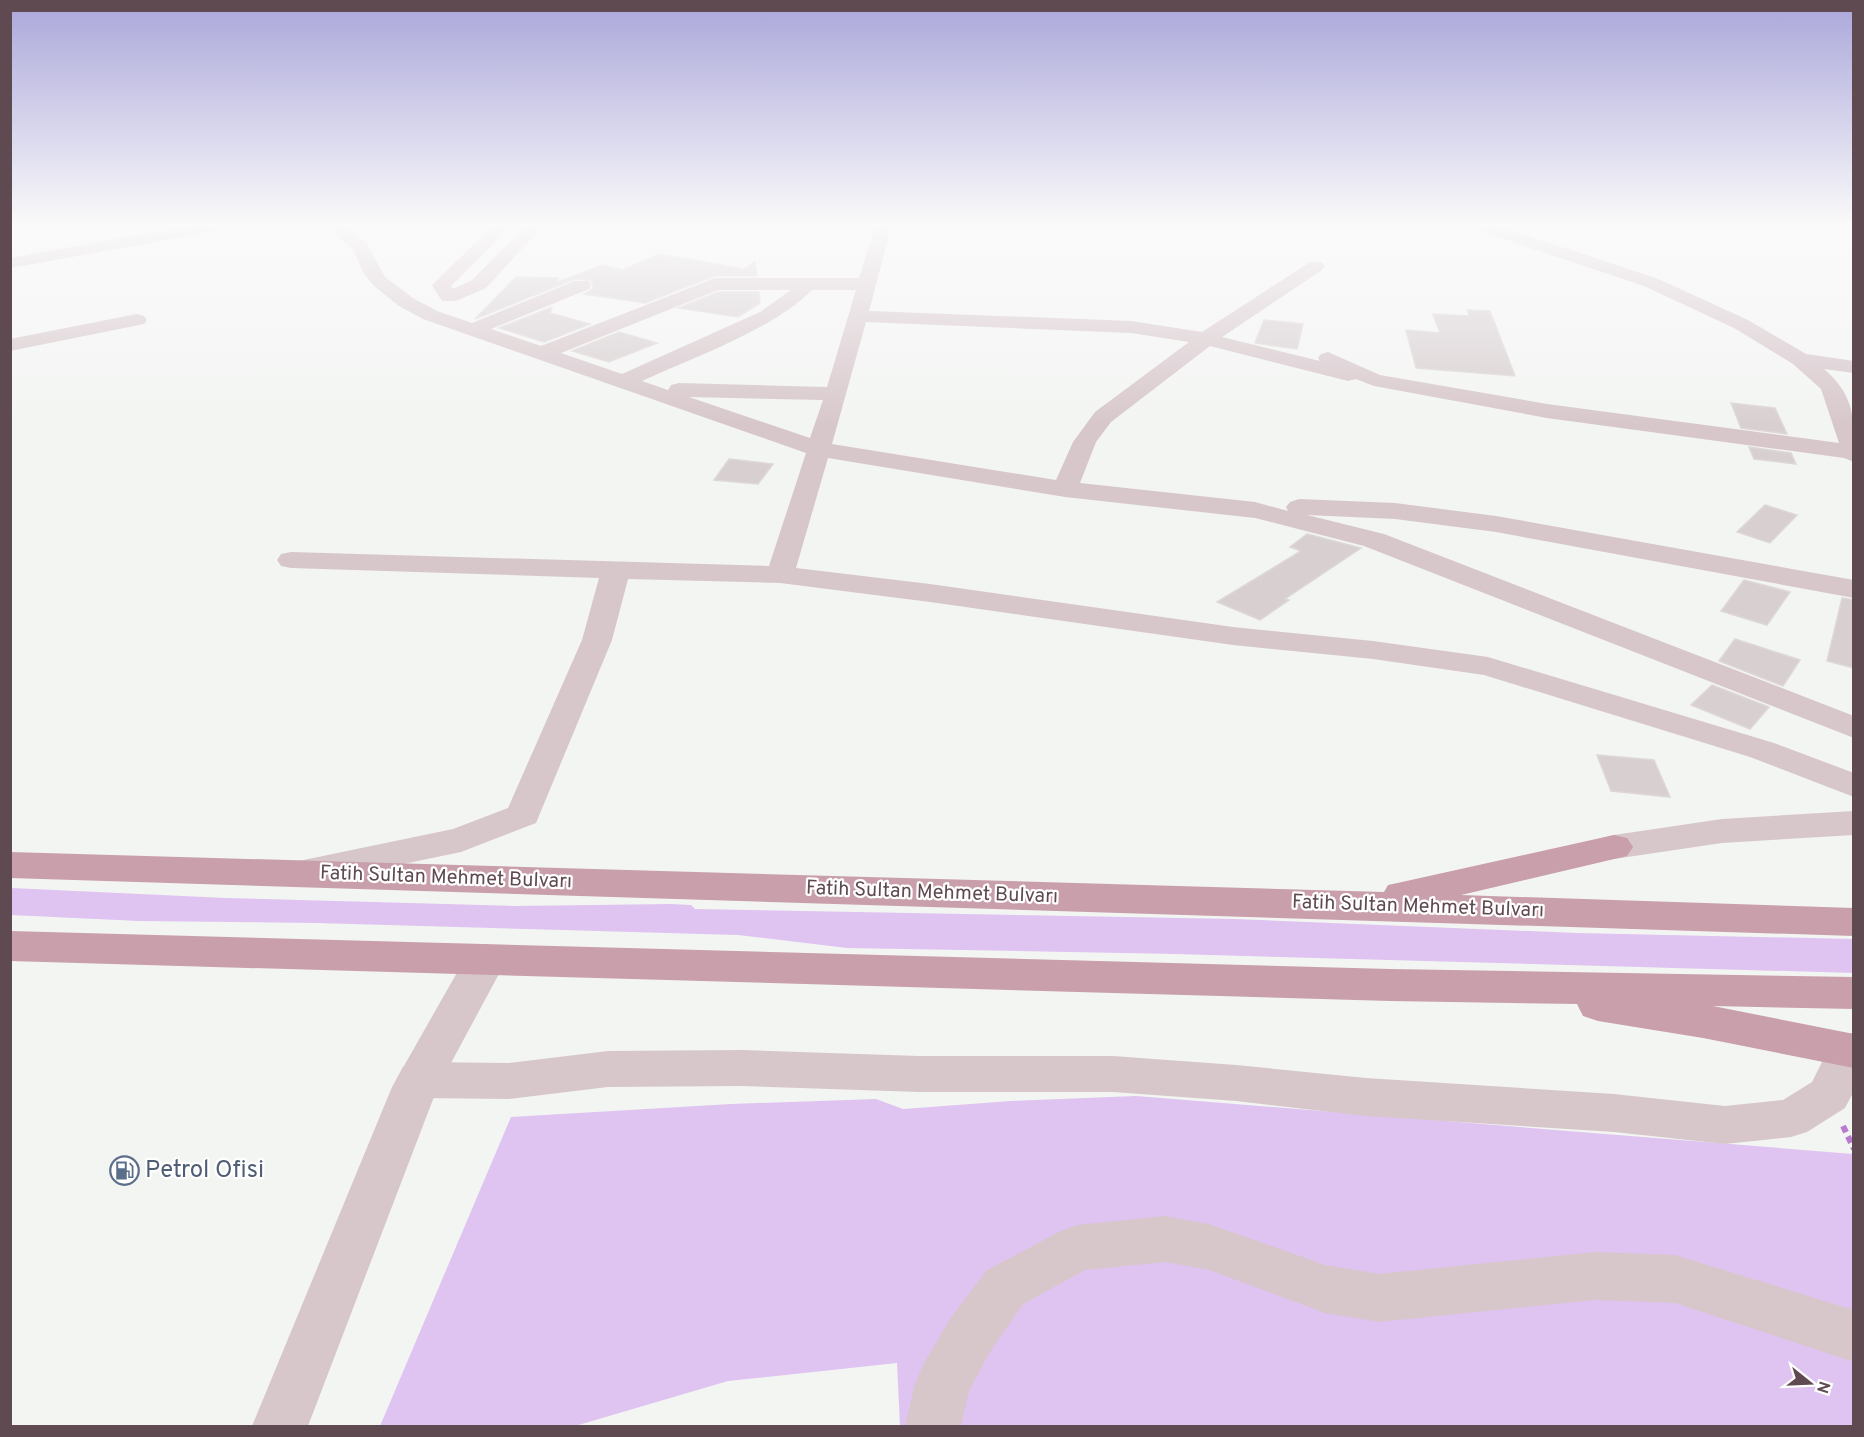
<svg xmlns="http://www.w3.org/2000/svg" width="1864" height="1437" viewBox="0 0 1864 1437" font-family="Overpass,sans-serif">
	<style>
		.green { fill: #dfc3f0 }
		.building { fill: #d8cfd1; stroke: #ded7d7; stroke-width: 1.5 }
		.lines { fill: none; stroke-linecap: round; stroke-linejoin: round }
		.path { stroke: #b97acf; stroke-width: 6; stroke-dasharray: 7 4.5; stroke-linecap: butt }
		.minor { fill: #d7c7cb; fill-rule: evenodd }
		.tertiary { fill: #d7c7cb; fill-rule: evenodd }
		.secondary { fill: #dac6cb; fill-rule: evenodd }
		.trunk { fill: #c89faa; fill-rule: evenodd }
		.labels { text-anchor: middle; dominant-baseline: central; stroke-width: 4.5; stroke-linejoin: round; paint-order: stroke }
		.street-label { font-size: 20px; fill: #604a51; stroke: #fff }
		.near-service-label { font-size: 24px; fill: #4e5e75; stroke: #fff; text-anchor: start }
	</style>
	<rect width="100%" height="100%" fill="#f3f5f3"/>
	<g class="green">
		<polygon points="11,888 226,898 515,906 671,904 691,905 695,909 1234,919 1577,933 1853,939 1854,973 1176,954 847,948 738,935 317,923 139,921 11,915"/>
		<polygon points="1136,1096 1853,1154 1853,1426 900,1426 897,1363 728,1381 575,1426 380,1426 511,1117 731,1104 876,1099 903,1109 1011,1101"/>
	</g>
	<g class="building">
		<polygon points="659,254 744,269 755,261 757,276 714,276 645,303 584,294 591,290 593,286 591,280 575,279 475,319 516,277 558,278 557,282 602,265 623,270"/>
		<polygon points="718,292 759,292 760,303 738,317 678,308"/>
		<polygon points="552,307 550,313 590,324 544,342 499,328"/>
		<polygon points="1467,310 1490,311 1515,376 1416,368 1406,330 1440,333 1433,314 1469,316"/>
		<polygon points="1264,320 1303,324 1297,349 1255,343"/>
		<polygon points="619,332 657,343 609,362 572,351"/>
		<polygon points="1731,403 1775,408 1787,434 1741,428"/>
		<polygon points="1749,447 1791,453 1796,464 1754,459"/>
		<polygon points="729,459 773,464 758,484 714,480"/>
		<polygon points="1765,505 1797,515 1770,543 1737,532"/>
		<polygon points="1307,534 1361,548 1285,599 1289,600 1260,620 1217,602 1301,551 1290,547"/>
		<polygon points="1744,580 1790,592 1767,625 1721,611"/>
		<polygon points="1842,598 1854,600 1854,668 1827,661"/>
		<polygon points="1735,639 1800,660 1783,686 1719,661"/>
		<polygon points="1712,685 1769,707 1750,729 1691,705"/>
		<polygon points="1597,755 1654,760 1670,797 1611,791"/>
	</g>
	<g class="lines">
		<polyline class="path" points="1843,1126 1854,1149"/>
		<g class="minor">
			<polygon points="200,224 237,224 229,229 10,268 10,258"/>
			<path d="M322,224H341L366,242L385,277L413,298L437,311L472,323L575,281H589L591,285L589,289L491,329L541,346L715,278H859L876,224H892L869,311L1131,321L1202,332L1310,262H1322L1325,266L1322,270L1222,337L1320,361L1318,358L1321,354L1328,352L1380,375L1547,404L1839,443L1821,389L1793,364L1734,328L1644,286L1468,227L1466,224H1491L1656,278L1748,320L1806,354L1854,361V373L1824,369C1857,397 1854,423 1854,462L1844,458L1547,418L1374,386L1356,379L1348,381L1210,346L1111,422L1096,442L1080,483L1255,502L1288,511L1286,507L1290,502L1299,499L1395,503L1496,516L1854,580V598L1496,532L1395,519L1307,515L1384,534L1854,716V738L1364,546L1255,518L1065,497L828,458L796,568L930,584L1233,627L1373,641L1488,657L1774,743L1854,773V797L1750,757L1484,675L1373,659L1233,645L930,602L780,583L628,579L612,640L536,823L461,852L307,884L294,880L288,871L294,862L453,829L508,808L582,640L599,578L291,568L281,566L277,560L281,554L291,552L769,566L806,453L423,319L399,306L373,285L363,272L353,249ZM718,290H791L760,312L622,374L561,353ZM812,290H856L827,387L679,383L671,385L668,390L642,381C695,357 772,330 812,290ZM866,322L1131,333L1189,342L1095,412L1073,442L1056,480L832,444ZM689,397L823,400L810,438Z"/>
			<polygon points="137,314 144,316 147,320 144,324 10,351 10,339"/>
			<polygon points="1854,811 1854,835 1722,843 1614,859 1601,856 1595,847 1601,838 1614,835 1722,819"/>
			<polygon points="1850,1033 1854,1034 1854,1091 1845,1108 1807,1132 1791,1137 1725,1144 1614,1132 1366,1116 1236,1101 1113,1092 919,1092 742,1086 608,1087 509,1099 419,1098 403,1093 396,1080 403,1067 419,1062 509,1063 608,1051 742,1050 919,1056 1113,1056 1236,1065 1366,1078 1614,1094 1725,1106 1783,1100 1812,1082 1834,1038"/>
			<polygon points="1165,1216 1209,1224 1325,1265 1379,1274 1595,1252 1675,1255 1854,1310 1854,1362 1675,1303 1595,1300 1379,1322 1325,1313 1209,1270 1165,1262 1085,1270 1023,1304 988,1355 969,1391 961,1426 905,1426 915,1384 923,1365 950,1319 987,1270 1059,1232 1077,1225"/>
		</g>
		<polygon class="tertiary" points="486,944 501,948 507,959 437,1089 308,1426 252,1426 392,1087 471,948"/>
		<polygon class="secondary" points="495,224 513,224 451,286 453,289 472,280 528,224 545,224 486,288 456,301 442,301 432,285"/>
		<g class="trunk">
			<polygon points="1614,835 1627,838 1633,847 1627,856 1461,895 1854,908 1854,936 10,878 10,852 1384,892 1388,885 1402,882"/>
			<polygon points="10,931 1390,969 1854,977 1854,1009 1713,1006 1854,1034 1854,1068 1703,1038 1598,1021 1583,1016 1577,1004 1390,1001 10,961"/>
		</g>
	</g>
	<linearGradient id="sky" x2="0" y2="1"><stop stop-color="#aaa6da"/><stop offset="0.53" stop-color="#fafafa"/><stop offset="1" stop-color="#fafafa" stop-opacity="0"/></linearGradient>
	<rect width="1864" height="425" fill="url(#sky)"/>
	<defs>
		<symbol id="fuel-ring" viewBox="-11 -11 22 22"><circle r="9.5" fill="#fff" stroke="#5c6f8a" stroke-width="1.5"/><path d="M-5.5-6h7V0h2V4h1.3V-2.5L3-4.5l.8-.8L6-3V5H2.5V1h-1V6h-7ZM-4.2-4.7v3.2H.2V-4.7Z" fill="#5c6f8a"/></symbol>
	</defs>
	<g fill-rule="evenodd">
		<use href="#fuel-ring" x="108" y="1154" width="33" height="33"/>
	</g>
	<g class="labels">
		<g class="street-label">
			<text transform="translate(446 878) rotate(2)">Fatih Sultan Mehmet Bulvarı</text>
			<text transform="translate(932 893) rotate(2)">Fatih Sultan Mehmet Bulvarı</text>
			<text transform="translate(1418 907) rotate(2)">Fatih Sultan Mehmet Bulvarı</text>
		</g>
		<g class="near-service-label">
			<text x="145" y="1171">Petrol Ofisi</text>
		</g>
	</g>
	<rect width="1864" height="1437" fill="none" stroke="#604a51" stroke-width="24"/>
	<g transform="translate(1810 1383) rotate(108)" stroke="#ffffff" stroke-width="4.5" paint-order="stroke">
	<path d="M0-4.5L10 22L0 15L-10 22Z" fill="#604a51"/>
	<text y="-9" font-size="16" font-weight="bold" text-anchor="middle" fill="#604a51">N</text>
	</g>
</svg>
